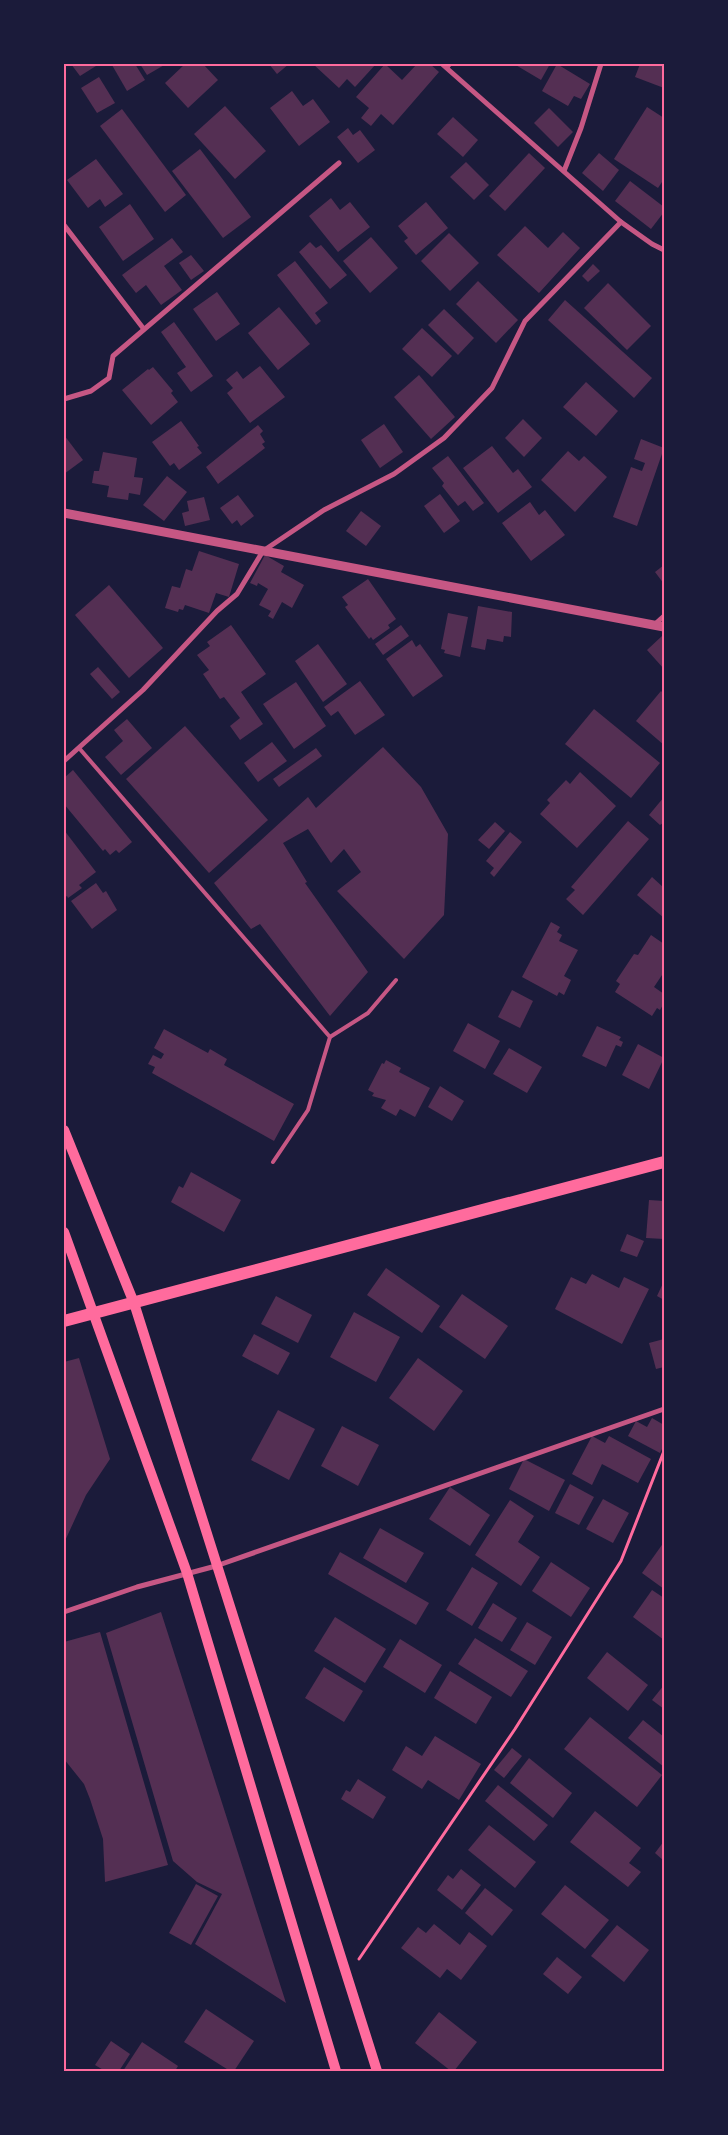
<svg xmlns="http://www.w3.org/2000/svg" width="728" height="2135" viewBox="0 0 728 2135" font-family="Lato,sans-serif">
	<style>
		.building { fill: #542f53 }
		.lines { fill: none; stroke-linecap: round; stroke-linejoin: round }
		.path { stroke: #ff6b9d; stroke-width: 3 }
		.service { stroke: #c65784; stroke-width: 4 }
		.minor { stroke: #c65784; stroke-width: 5 }
		.tertiary { stroke: #c65784; stroke-width: 9 }
		.secondary { stroke: #ff6b9d; stroke-width: 10 }
		.primary { stroke: #ff6b9d; stroke-width: 12 }
		.neatline { fill: none; stroke: #ff6b9d; stroke-width: 2 }
	</style>
	<rect width="100%" height="100%" fill="#1b1b3a"/>
	<g class="building">
		<polygon points="71,64 95,64 96,66 80,76"/>
		<polygon points="114,64 135,64 145,80 127,91 112,65"/>
		<polygon points="140,64 166,64 147,75"/>
		<polygon points="185,64 203,64 218,80 188,108 165,83"/>
		<polygon points="269,64 289,64 277,74"/>
		<polygon points="313,64 376,64 355,87 347,79 339,88"/>
		<polygon points="385,64 402,80 417,64 430,64 439,72 393,125 381,114 371,126 361,118 369,108 356,97"/>
		<polygon points="514,64 550,64 541,80"/>
		<polygon points="557,64 590,84 581,99 574,96 568,106 542,91"/>
		<polygon points="640,64 664,64 664,88 635,77"/>
		<polygon points="99,77 115,103 97,113 81,88"/>
		<polygon points="292,91 303,106 313,99 330,122 299,146 270,108"/>
		<polygon points="225,106 266,151 235,179 194,134"/>
		<polygon points="647,107 664,118 664,179 658,188 614,159"/>
		<polygon points="549,108 573,132 558,147 534,123"/>
		<polygon points="122,109 186,195 165,212 100,126"/>
		<polygon points="453,117 478,140 463,157 437,134"/>
		<polygon points="348,128 353,135 360,130 375,150 358,163 337,137"/>
		<polygon points="200,149 251,217 223,238 172,171"/>
		<polygon points="529,153 545,168 505,211 489,196"/>
		<polygon points="599,153 619,170 603,191 582,173"/>
		<polygon points="96,159 123,194 105,207 100,199 88,208 67,180"/>
		<polygon points="466,162 489,185 474,200 450,177"/>
		<polygon points="630,181 664,207 664,212 651,229 615,201"/>
		<polygon points="331,198 340,210 350,202 370,227 338,252 309,216"/>
		<polygon points="426,202 448,228 416,255 404,241 408,238 398,226"/>
		<polygon points="130,204 154,239 123,261 99,227"/>
		<polygon points="525,226 548,248 563,232 580,248 539,293 497,255"/>
		<polygon points="449,233 479,263 450,291 421,261"/>
		<polygon points="371,237 398,268 370,293 343,261"/>
		<polygon points="172,238 183,252 164,266 182,290 161,305 146,285 136,293 122,275"/>
		<polygon points="310,242 316,248 321,245 347,275 330,289 299,252"/>
		<polygon points="191,255 204,271 191,280 179,263"/>
		<polygon points="295,261 328,303 315,313 321,321 316,325 277,275"/>
		<polygon points="593,264 600,271 588,282 582,276"/>
		<polygon points="478,281 518,320 496,343 456,304"/>
		<polygon points="608,283 651,326 627,350 584,308"/>
		<polygon points="217,292 240,324 216,341 193,309"/>
		<polygon points="565,300 652,378 634,398 548,320"/>
		<polygon points="279,307 310,344 278,370 248,333"/>
		<polygon points="444,309 474,338 458,355 428,325"/>
		<polygon points="174,322 213,376 191,392 177,373 186,367 161,332"/>
		<polygon points="422,328 452,356 432,377 402,349"/>
		<polygon points="260,366 285,397 250,423 227,393 233,388 226,380 237,371 243,379"/>
		<polygon points="153,367 173,391 171,393 178,402 151,425 122,390 148,369 149,370"/>
		<polygon points="419,375 455,417 431,439 394,397"/>
		<polygon points="586,382 618,411 596,436 563,407"/>
		<polygon points="523,419 542,438 524,457 505,438"/>
		<polygon points="181,421 199,446 197,447 202,453 179,470 174,463 170,466 152,442"/>
		<polygon points="384,424 403,452 380,468 361,440"/>
		<polygon points="258,425 263,431 260,434 265,442 262,444 265,448 218,484 206,467"/>
		<polygon points="64,435 83,460 64,474"/>
		<polygon points="641,439 664,448 637,526 613,517 631,467 642,471 645,463 634,459"/>
		<polygon points="492,446 513,473 518,469 532,487 498,513 463,468"/>
		<polygon points="568,451 579,461 584,456 607,477 575,512 541,480"/>
		<polygon points="103,452 137,458 134,477 143,478 140,495 129,493 128,500 107,497 109,486 92,483 94,471 99,471"/>
		<polygon points="448,456 484,503 473,511 465,501 458,506 442,486 444,483 432,468"/>
		<polygon points="167,476 187,492 164,521 143,505"/>
		<polygon points="440,494 460,521 444,533 424,506"/>
		<polygon points="238,495 254,516 241,526 237,520 232,524 220,508"/>
		<polygon points="204,497 210,520 185,526 182,513 189,511 187,501"/>
		<polygon points="530,502 539,515 545,510 565,535 531,561 502,523"/>
		<polygon points="361,511 381,526 366,546 346,531"/>
		<polygon points="199,551 239,564 229,597 216,593 209,613 185,605 183,610 179,609 178,612 165,608 172,586 180,588 186,569 192,571"/>
		<polygon points="265,555 284,566 281,572 304,585 292,608 282,602 273,619 268,616 271,611 259,605 268,589 258,583 257,586 250,583"/>
		<polygon points="664,565 664,584 655,572"/>
		<polygon points="368,579 396,619 388,625 390,628 373,640 371,637 369,639 345,607 348,605 342,597"/>
		<polygon points="109,585 163,648 129,678 75,615"/>
		<polygon points="478,606 512,612 511,637 504,636 503,642 487,639 485,650 471,647"/>
		<polygon points="448,613 468,617 460,657 444,653 445,650 441,649"/>
		<polygon points="231,625 266,674 241,692 263,724 240,740 230,726 240,718 224,697 220,699 203,674 209,670 197,655 210,646 207,642"/>
		<polygon points="401,625 409,636 383,655 375,644"/>
		<polygon points="662,636 664,638 664,669 647,650"/>
		<polygon points="412,640 416,647 420,644 443,676 413,697 386,659"/>
		<polygon points="318,644 347,684 323,702 295,661"/>
		<polygon points="98,667 120,692 112,699 90,674"/>
		<polygon points="360,681 385,715 355,735 338,711 331,716 324,707"/>
		<polygon points="296,682 326,726 294,749 263,704"/>
		<polygon points="661,691 664,694 664,745 636,721"/>
		<polygon points="594,709 660,763 631,798 565,744"/>
		<polygon points="127,719 152,748 121,775 105,757 123,741 114,730"/>
		<polygon points="185,726 268,820 209,873 126,779"/>
		<polygon points="272,742 287,761 258,782 244,763"/>
		<polygon points="383,747 421,787 448,834 444,915 404,959 337,891 361,872 344,849 331,863 308,829 283,843 307,882 305,883 368,972 330,1016 260,924 251,929 214,883 308,797 316,808"/>
		<polygon points="316,748 322,756 279,787 273,779"/>
		<polygon points="73,770 132,842 119,853 116,850 110,855 105,849 103,851 64,804 64,778"/>
		<polygon points="580,772 616,806 577,848 540,814 550,803 547,800 566,780 570,784"/>
		<polygon points="664,797 664,824 663,823 660,825 649,815"/>
		<polygon points="628,821 649,839 583,915 566,899 575,890 571,887"/>
		<polygon points="495,822 505,831 489,849 478,840"/>
		<polygon points="64,830 96,872 79,885 82,888 68,898 67,896 64,898"/>
		<polygon points="510,832 522,842 494,877 490,873 494,868 486,861"/>
		<polygon points="652,877 664,888 664,918 637,895"/>
		<polygon points="96,883 103,893 106,891 117,910 92,929 71,901"/>
		<polygon points="551,922 560,927 557,932 562,935 559,941 578,950 564,976 571,980 564,995 559,992 557,996 522,977"/>
		<polygon points="651,935 664,944 664,972 654,987 664,994 664,1003 660,1010 657,1008 652,1016 615,992 620,984 616,981 634,954 638,955"/>
		<polygon points="512,990 533,1001 520,1028 498,1017"/>
		<polygon points="468,1023 500,1041 485,1069 453,1051"/>
		<polygon points="597,1026 621,1037 619,1040 623,1042 621,1047 616,1045 606,1067 582,1056"/>
		<polygon points="164,1029 208,1053 210,1049 227,1059 224,1065 294,1104 274,1141 152,1073 155,1067 148,1064 153,1055 161,1059 164,1054 154,1048"/>
		<polygon points="638,1044 664,1058 649,1089 622,1075"/>
		<polygon points="509,1048 542,1067 527,1093 493,1074"/>
		<polygon points="386,1060 401,1068 399,1072 430,1088 415,1117 400,1109 396,1116 381,1108 386,1100 372,1096 374,1093 368,1090 382,1063 384,1064"/>
		<polygon points="440,1086 464,1101 452,1121 428,1107"/>
		<polygon points="191,1172 241,1200 224,1232 171,1202 179,1186 183,1188"/>
		<polygon points="649,1200 664,1201 664,1239 646,1238"/>
		<polygon points="627,1234 644,1241 637,1257 620,1251"/>
		<polygon points="386,1268 440,1306 422,1333 367,1295"/>
		<polygon points="592,1274 619,1288 624,1277 649,1289 622,1344 555,1309 571,1277 586,1284"/>
		<polygon points="664,1281 664,1300 657,1296"/>
		<polygon points="462,1294 508,1326 485,1359 439,1327"/>
		<polygon points="276,1296 312,1315 298,1343 261,1324"/>
		<polygon points="354,1312 400,1337 376,1382 330,1357"/>
		<polygon points="254,1334 290,1353 278,1375 242,1356"/>
		<polygon points="664,1339 664,1367 656,1369 649,1343"/>
		<polygon points="79,1358 110,1459 86,1495 64,1543 64,1362"/>
		<polygon points="418,1358 463,1391 434,1431 389,1398"/>
		<polygon points="278,1410 315,1429 289,1480 251,1460"/>
		<polygon points="652,1418 664,1425 664,1445 660,1453 628,1436 636,1421 647,1427"/>
		<polygon points="342,1426 379,1445 358,1486 321,1466"/>
		<polygon points="592,1436 605,1443 609,1436 651,1459 638,1483 602,1464 592,1485 572,1474"/>
		<polygon points="524,1459 565,1480 549,1511 509,1489"/>
		<polygon points="570,1484 594,1497 579,1525 555,1513"/>
		<polygon points="450,1487 490,1515 470,1546 429,1519"/>
		<polygon points="603,1499 629,1513 613,1543 586,1529"/>
		<polygon points="510,1500 534,1516 518,1542 540,1557 521,1586 475,1555"/>
		<polygon points="380,1528 424,1553 406,1583 363,1558"/>
		<polygon points="664,1542 664,1589 642,1573"/>
		<polygon points="340,1552 429,1603 416,1625 328,1574"/>
		<polygon points="551,1562 590,1588 571,1617 532,1591"/>
		<polygon points="472,1567 498,1583 472,1626 446,1610"/>
		<polygon points="652,1590 664,1598 664,1640 633,1617"/>
		<polygon points="493,1603 517,1618 502,1642 478,1628"/>
		<polygon points="161,1612 286,2003 195,1944 222,1894 197,1882 173,1861 106,1633"/>
		<polygon points="335,1617 386,1649 365,1683 314,1651"/>
		<polygon points="527,1622 552,1637 535,1665 510,1650"/>
		<polygon points="100,1632 168,1865 105,1882 103,1839 90,1799 84,1784 64,1759 64,1642"/>
		<polygon points="475,1638 528,1671 511,1697 458,1664"/>
		<polygon points="400,1639 442,1665 425,1693 383,1667"/>
		<polygon points="607,1652 648,1685 628,1711 587,1678"/>
		<polygon points="324,1667 363,1691 344,1722 305,1698"/>
		<polygon points="450,1671 492,1697 476,1724 434,1698"/>
		<polygon points="664,1685 664,1709 652,1700"/>
		<polygon points="590,1717 662,1775 637,1807 564,1749"/>
		<polygon points="643,1720 664,1737 664,1767 628,1738"/>
		<polygon points="435,1736 481,1764 459,1800 428,1780 422,1789 392,1770 406,1746 422,1756"/>
		<polygon points="512,1748 522,1756 504,1778 494,1770"/>
		<polygon points="529,1758 572,1793 553,1818 510,1783"/>
		<polygon points="358,1779 386,1797 373,1819 341,1799 346,1790 350,1792"/>
		<polygon points="498,1785 548,1825 534,1841 485,1801"/>
		<polygon points="595,1811 641,1848 629,1863 641,1872 628,1887 570,1842"/>
		<polygon points="489,1825 536,1862 515,1888 468,1850"/>
		<polygon points="664,1841 664,1861 655,1853"/>
		<polygon points="461,1869 481,1885 462,1910 437,1890 448,1875 453,1879"/>
		<polygon points="196,1884 218,1896 191,1945 169,1933"/>
		<polygon points="565,1885 609,1920 585,1949 541,1914"/>
		<polygon points="485,1888 513,1910 492,1936 465,1913"/>
		<polygon points="434,1924 460,1945 469,1932 487,1946 461,1980 447,1969 440,1978 401,1948 418,1927 426,1933"/>
		<polygon points="617,1925 649,1950 624,1982 591,1956"/>
		<polygon points="557,1957 582,1977 568,1994 543,1974"/>
		<polygon points="206,2009 254,2041 234,2071 230,2071 184,2042"/>
		<polygon points="439,2012 477,2042 454,2071 451,2071 415,2043"/>
		<polygon points="111,2041 130,2054 119,2071 105,2071 95,2065"/>
		<polygon points="142,2042 178,2066 175,2071 123,2071"/>
	</g>
	<g class="lines">
		<polyline class="path" points="359,1959 515,1729 621,1561 664,1451"/>
		<g class="service">
			<polyline points="447,68 450,64"/>
			<polyline points="79,748 330,1037"/>
			<polyline points="273,1162 308,1110 330,1037 368,1013 396,980"/>
		</g>
		<g class="minor">
			<polyline points="442,64 621,222 652,244 664,250"/>
			<polyline points="564,171 581,128 601,64"/>
			<polyline points="64,225 143,328"/>
			<polyline points="64,399 91,391 109,378 113,356 339,163"/>
			<polyline points="654,625 664,616"/>
			<polyline points="64,761 143,690 217,611 237,594 263,551 324,510 394,474 444,438 492,388 525,321 621,222"/>
			<polyline points="64,1612 137,1587 216,1566 664,1409"/>
		</g>
		<polyline class="tertiary" points="64,513 664,627"/>
		<g class="secondary">
			<polyline points="64,1130 134,1303 377,2071"/>
			<polyline points="64,1232 187,1573 336,2071"/>
		</g>
		<polyline class="primary" points="64,1321 664,1162"/>
	</g>
	<rect width="728" height="2135" fill="none" stroke="#1b1b3a" stroke-width="130"/>
	<rect x="65" y="65" width="598" height="2005" class="neatline"/>
</svg>
